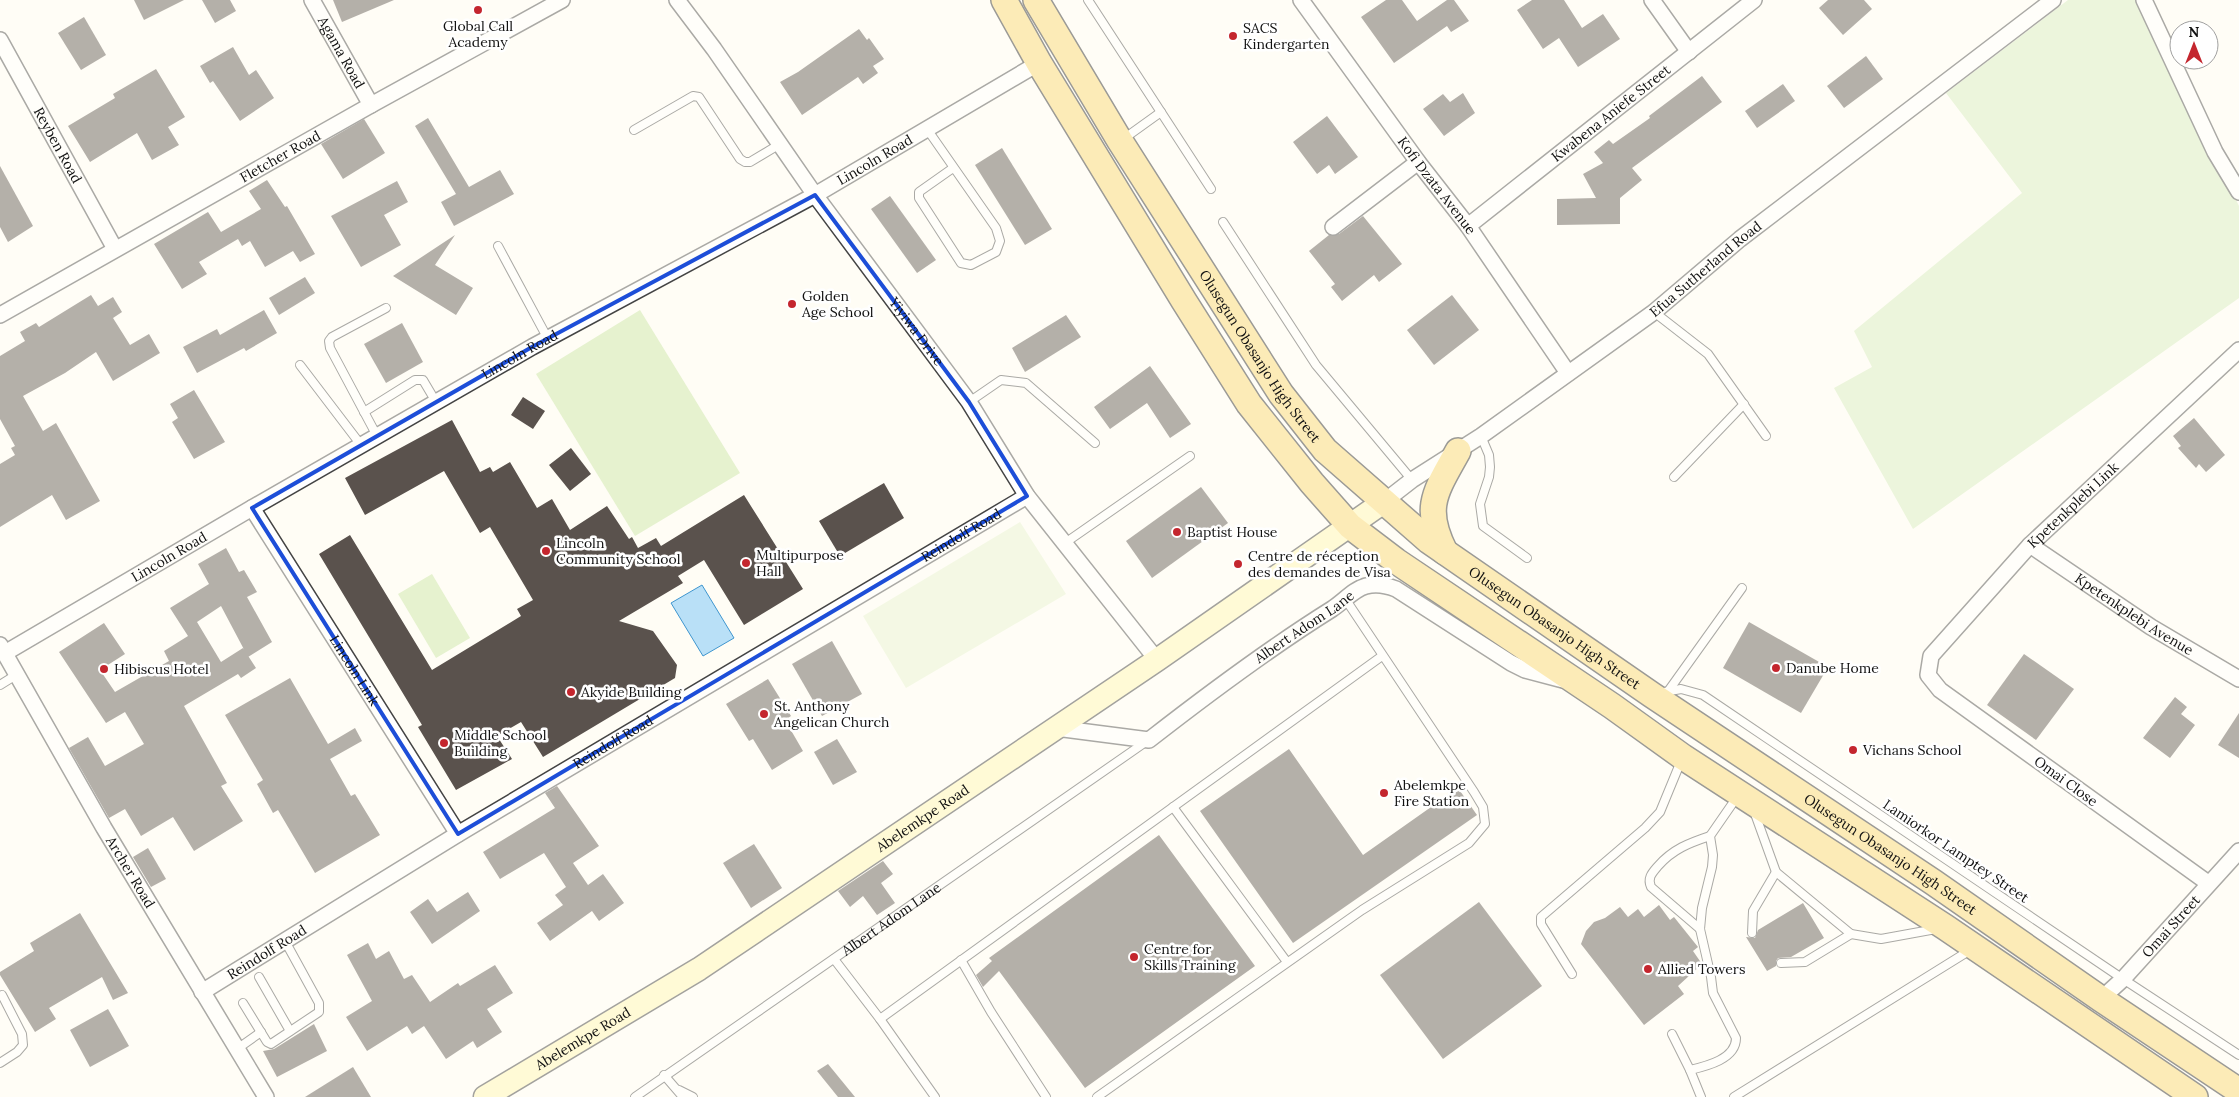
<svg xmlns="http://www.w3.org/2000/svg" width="2239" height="1097" viewBox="0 0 2239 1097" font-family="Lora,serif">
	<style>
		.green { fill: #d5ebbd }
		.pitch { fill: #e6f2cf }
		.water { fill: #b9e0f7; stroke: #3f96cf }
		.building { fill: #5a524d }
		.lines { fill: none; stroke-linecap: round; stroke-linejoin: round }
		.lane-casing { stroke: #444; stroke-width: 10 }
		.street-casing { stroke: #444; stroke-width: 18 }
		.secondary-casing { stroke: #333; stroke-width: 25 }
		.primary-casing { stroke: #222; stroke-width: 28 }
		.lane { stroke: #fff; stroke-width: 8 }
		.street { stroke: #fff; stroke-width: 15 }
		.secondary { stroke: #fff6b0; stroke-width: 22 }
		.primary { stroke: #f9d66b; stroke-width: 25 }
		.marked { fill: none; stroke: #1d4ed8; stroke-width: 4; stroke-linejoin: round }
		.poi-dot { fill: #c4262e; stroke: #fff; stroke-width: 2 }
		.labels { text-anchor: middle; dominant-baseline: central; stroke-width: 5; stroke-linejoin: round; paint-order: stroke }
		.poi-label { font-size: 14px; fill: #111; stroke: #fff; text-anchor: start }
		.street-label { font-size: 14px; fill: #111; stroke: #fff }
	</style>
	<rect width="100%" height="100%" fill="#fffdf5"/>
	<polygon class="green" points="2068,0 2137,0 2239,206 2239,298 1913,529 1834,388 1872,367 1854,331 2022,193 1946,93"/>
	<g class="pitch">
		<polygon points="640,310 740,473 635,536 536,374"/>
		<polygon points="1020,522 1066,594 906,688 863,616"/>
		<polygon points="432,574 470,638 436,658 398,594"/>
	</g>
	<polygon class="water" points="702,585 734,638 703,656 671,603"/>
	<g class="building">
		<polygon points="134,0 184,0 144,20"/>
		<polygon points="202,0 230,0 236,11 215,23"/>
		<polygon points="333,0 394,0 342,22"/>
		<polygon points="1386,0 1402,0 1417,21 1447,0 1454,0 1469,21 1451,32 1447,26 1394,63 1361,17"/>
		<polygon points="1532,0 1564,0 1582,28 1603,14 1620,39 1578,67 1559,38 1543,49 1517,10"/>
		<polygon points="1828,0 1864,0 1872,9 1843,35 1819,8"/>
		<polygon points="84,17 106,55 81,70 58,33"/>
		<polygon points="859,29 867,40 869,38 884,59 873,66 878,73 863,84 858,77 802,115 780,82 798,72"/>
		<polygon points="233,47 249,75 256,70 274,98 240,121 213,81 210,83 200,66"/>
		<polygon points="1866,56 1883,79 1844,108 1827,86"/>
		<polygon points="156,69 185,117 168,127 179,145 152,160 137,133 90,162 68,126 115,98 113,94"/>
		<polygon points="1702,76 1722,102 1632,168 1642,180 1620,198 1620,224 1557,225 1557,199 1596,198 1583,174 1603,163 1594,152 1609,140 1613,144 1650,118 1649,116"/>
		<polygon points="1783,84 1795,101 1757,128 1745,111"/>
		<polygon points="1463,93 1475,113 1444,136 1423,109 1443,94 1450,102"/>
		<polygon points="1327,116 1358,157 1335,174 1329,165 1317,174 1293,142"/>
		<polygon points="428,118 469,187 500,170 514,194 454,226 441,202 456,194 415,126"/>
		<polygon points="364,119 385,153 343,179 321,144"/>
		<polygon points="1002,148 1052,229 1025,245 975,165"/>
		<polygon points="0,166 33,226 8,242 0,227"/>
		<polygon points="267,180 285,207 287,206 315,254 300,262 293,251 265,267 250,241 242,246 238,239 199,262 207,274 182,289 154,244 208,212 221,232 261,209 249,191"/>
		<polygon points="397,181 408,202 384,215 401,245 361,267 331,216"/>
		<polygon points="890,196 936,260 917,273 871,209"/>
		<polygon points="1363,216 1402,264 1379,282 1374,275 1342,301 1331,287 1335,284 1309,251 1329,235 1339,234"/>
		<polygon points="455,235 435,265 473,288 456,315 393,276"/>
		<polygon points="305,277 315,293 279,315 269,298"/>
		<polygon points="91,295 98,306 113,297 122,312 113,318 130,345 149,334 160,353 113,381 96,352 65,373 23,396 43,431 56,423 100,501 66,520 52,495 0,527 0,464 15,455 11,448 15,446 0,419 0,356 25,341 20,332 36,323 39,327"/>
		<polygon points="1452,295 1479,330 1434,365 1407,330"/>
		<polygon points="264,310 277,333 246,351 244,348 197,373 183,347 217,329 220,335"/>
		<polygon points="1066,315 1081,337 1025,372 1012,348"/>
		<polygon points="402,323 423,362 386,383 364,344"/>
		<polygon points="1150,366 1191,424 1170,438 1147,403 1110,429 1094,407"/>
		<polygon points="194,390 225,442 194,459 172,422 178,418 170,404"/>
		<polygon points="523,397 545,411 533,429 511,415"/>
		<polygon points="2194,418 2225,455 2206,472 2199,464 2196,468 2178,448 2181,446 2173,436"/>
		<polygon points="452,420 480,472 490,467 493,472 510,462 537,508 552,499 570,530 607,506 629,539 632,537 638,548 656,538 661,546 744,495 803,589 744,625 704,560 678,576 683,583 619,621 653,631 677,665 675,678 543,757 521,722 497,736 512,759 456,790 418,727 422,725 319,554 350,535 432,670 521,616 517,609 533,600 490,527 480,533 444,471 365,515 345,478"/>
		<polygon points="571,448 591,474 570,491 549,465"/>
		<polygon points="884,483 904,518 840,556 819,521"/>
		<polygon points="1201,487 1228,523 1152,578 1126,541"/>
		<polygon points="226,548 239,572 244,570 257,592 247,597 272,642 248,657 221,606 197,622 221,662 243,648 256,668 241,678 238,674 184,706 227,783 221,786 243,821 194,851 173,817 141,836 125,809 109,818 69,748 88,737 105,766 144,744 125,712 106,723 59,652 104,623 125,654 100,670 115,692 169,661 164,651 188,636 170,608 209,584 198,564"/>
		<polygon points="1749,622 1828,667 1801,713 1723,668"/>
		<polygon points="832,641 862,694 822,716 792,664"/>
		<polygon points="2024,654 2074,689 2036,740 1987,705"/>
		<polygon points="290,678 328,744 355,728 362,741 330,759 351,796 355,794 380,835 315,873 278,810 273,813 257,784 263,780 225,715"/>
		<polygon points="768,679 791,716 785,720 803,751 772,770 753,739 749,741 726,704"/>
		<polygon points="2175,697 2187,707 2181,714 2195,725 2170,758 2143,738"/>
		<polygon points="2239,713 2239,758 2218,745"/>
		<polygon points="837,739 857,772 833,785 814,752"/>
		<polygon points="1289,749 1363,855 1458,788 1477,815 1293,943 1200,811"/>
		<polygon points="557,786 599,846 573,863 588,885 603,874 624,903 599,921 592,911 550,941 537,923 563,905 555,895 566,887 544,853 500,879 483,852 555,808 545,793"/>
		<polygon points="1159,835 1255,966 1085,1088 999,971 983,987 976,975 992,961 989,958"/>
		<polygon points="754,844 782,888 751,908 723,863"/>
		<polygon points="148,848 166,879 151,887 133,857"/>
		<polygon points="883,861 893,874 881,883 895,903 877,915 863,896 850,907 838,891"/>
		<polygon points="468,892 480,911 432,944 410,912 428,899 437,912"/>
		<polygon points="1479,902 1542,986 1443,1059 1380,975"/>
		<polygon points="1803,903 1824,938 1791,957 1778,958 1776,961 1776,966 1767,971 1746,937 1755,938 1758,930"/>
		<polygon points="1659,905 1670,920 1674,917 1698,947 1693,951 1702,964 1678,986 1684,994 1644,1025 1581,944 1586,931 1594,922 1605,918 1620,907 1628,917 1638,909 1644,917"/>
		<polygon points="80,913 128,993 113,1000 102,977 49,1008 56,1019 35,1032 0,975 0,972 34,951 30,943"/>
		<polygon points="368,943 376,959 389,951 404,979 412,975 430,1002 458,983 460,986 495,965 513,993 487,1009 502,1032 477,1048 473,1041 446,1059 424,1026 412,1034 407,1026 367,1051 346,1017 372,1001 347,955"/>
		<polygon points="108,1009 129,1046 90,1067 70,1030"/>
		<polygon points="314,1024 327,1051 277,1077 263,1051 274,1049"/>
		<polygon points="828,1064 855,1097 838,1097 817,1071"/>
		<polygon points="353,1067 371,1097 305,1097"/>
	</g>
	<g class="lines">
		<defs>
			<g id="lane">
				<polyline points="1088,0 1211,189"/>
				<polyline points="927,129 996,228 1000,241 996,252 971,265 961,263 919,198 919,192 953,168"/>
				<polyline points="634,130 693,96 699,97 740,159 745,162 750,162 780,144"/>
				<polyline points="1122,140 1161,112"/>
				<polyline points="1223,222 1316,365 1412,480"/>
				<polyline points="498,246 548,339"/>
				<polyline points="1654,312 1708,354 1766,436"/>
				<polyline points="300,365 361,445"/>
				<polyline points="969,402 1001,380 1026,383 1095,443"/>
				<polyline points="364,412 415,380 423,380 436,402"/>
				<polyline points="377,436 330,348 329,341 332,337 386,308"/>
				<polyline points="1481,436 1489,455 1490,467 1489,477 1480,504 1483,526 1527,558"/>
				<polyline points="1674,477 1744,404"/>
				<polyline points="1065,543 1190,456"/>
				<polyline points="0,685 16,675"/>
				<polyline points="1669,690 1742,588"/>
				<polyline points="1659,693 1681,689 1703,695 2123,979 2239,1055"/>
				<polyline points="1173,807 1287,962"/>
				<polyline points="1754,811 1776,872 1851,934 1881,939 1936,929"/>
				<path d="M1700,929L1651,887C1647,878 1652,873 1658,866C1673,849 1689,843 1710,836"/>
				<polyline points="1752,933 1753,911 1776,872"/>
				<polyline points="834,959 880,1019 935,1097"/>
				<polyline points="961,960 991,1012 1046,1097"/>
				<polyline points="1781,963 1805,962 1851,934"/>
				<polyline points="1572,974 1541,924 1541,917 1645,828 1660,812 1681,761"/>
				<polyline points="259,977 290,1031"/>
				<polyline points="243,1003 267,1042 271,1044 319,1012 319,1003 285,941"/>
				<polyline points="880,1019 1382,656"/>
				<path d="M1672,1034L1690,1070C1707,1066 1736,1059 1736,1038L1713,993L1711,977L1700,929L1702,908L1712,867L1713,855L1710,836L1737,797"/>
				<polyline points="237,1049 261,1032"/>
				<polyline points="0,1063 17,1052 23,1045 22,1034 2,995"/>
				<polyline points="1690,1070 1701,1097"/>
				<polyline points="664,1075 683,1097"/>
				<polyline points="679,1090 693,1097"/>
				<path id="s1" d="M635,1097L1147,741"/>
				<polyline points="1097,1097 1362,910 1469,843 1485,824 1483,807 1474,792 1346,600"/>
				<polyline points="1734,1097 1972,949"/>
			</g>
			<g id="street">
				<path id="s2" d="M312,0L371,105"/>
				<path id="s3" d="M677,0L714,49L815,195L969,402L1027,496L1157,660"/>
				<path id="s4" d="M1301,0L1418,162L1468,226L1568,373"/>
				<polyline points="1652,0 1689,52"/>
				<polyline points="2144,0 2215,152 2239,192"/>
				<path id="s5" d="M0,40L115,249"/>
				<path id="s6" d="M1468,226L1754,0"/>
				<polyline points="1333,227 1418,162"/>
				<path id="s7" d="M0,315L371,105L562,0"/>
				<path id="s8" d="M1385,501L1412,480L1481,436L1654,312L1740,239L2053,0"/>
				<path id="s9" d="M252,508L458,834"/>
				<path id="s10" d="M2030,545L2151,627L2239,679"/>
				<path id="s11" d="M0,645L104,828L266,1097"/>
				<path id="s12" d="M5,653L252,508L532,347L815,195L1039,63"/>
				<path id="s13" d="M1056,728L1149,740C1208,694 1268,649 1332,609C1343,602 1354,589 1366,586C1377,583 1386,585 1396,589L1511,663L1525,670L1563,680"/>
				<path id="s14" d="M2208,883L1940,690L1928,675L1931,656L2030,545L2239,350"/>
				<path id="s15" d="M202,992L458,834L1027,496"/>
				<path id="s16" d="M2101,999L2123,979L2239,851"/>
			</g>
			<g id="secondary">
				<path id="s17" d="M485,1097L699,969L1157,660L1385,501"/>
			</g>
			<g id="primary">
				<polyline points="1004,0 1039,63 1184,301 1249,404 1312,483 1350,526 1396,561 1612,706 1683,757 1945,927 2195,1097"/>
				<path id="s18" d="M1036,0L1120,141L1281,394L1325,450L1429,541L1652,695L1933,882L2101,999L2239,1091"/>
				<path d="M1445,552C1422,507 1436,491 1458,451"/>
			</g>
		</defs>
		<use href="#lane" class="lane-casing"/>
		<use href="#street" class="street-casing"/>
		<use href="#secondary" class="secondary-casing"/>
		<use href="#primary" class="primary-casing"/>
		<use href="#lane" class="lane"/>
		<use href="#street" class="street"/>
		<use href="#secondary" class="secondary"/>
		<use href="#primary" class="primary"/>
	</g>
	<path d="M0 0H2239V1097H0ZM815,195L969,402L1027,496L458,834L252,508L532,347Z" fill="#fffdf5" fill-opacity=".55" fill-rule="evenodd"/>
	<path class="marked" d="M815,195L969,402L1027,496L458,834L252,508L532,347Z"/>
	<g class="poi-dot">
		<circle cx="478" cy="10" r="5"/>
		<circle cx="1233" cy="36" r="5"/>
		<circle cx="792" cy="304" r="5"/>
		<circle cx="1177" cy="532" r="5"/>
		<circle cx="546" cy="551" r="5"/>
		<circle cx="746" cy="563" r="5"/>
		<circle cx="1238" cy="564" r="5"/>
		<circle cx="1776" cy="668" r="5"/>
		<circle cx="104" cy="669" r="5"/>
		<circle cx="571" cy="692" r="5"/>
		<circle cx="764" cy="714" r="5"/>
		<circle cx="444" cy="743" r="5"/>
		<circle cx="1853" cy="750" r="5"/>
		<circle cx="1384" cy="793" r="5"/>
		<circle cx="1134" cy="957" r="5"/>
		<circle cx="1648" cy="969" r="5"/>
	</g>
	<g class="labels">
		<g class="poi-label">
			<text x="478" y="26" text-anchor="middle">Global Call<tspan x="478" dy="16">Academy</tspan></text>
			<text x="1243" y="28">SACS<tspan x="1243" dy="16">Kindergarten</tspan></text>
			<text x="802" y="296">Golden<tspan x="802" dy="16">Age School</tspan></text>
			<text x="1187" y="532">Baptist House</text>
			<text x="556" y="543">Lincoln<tspan x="556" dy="16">Community School</tspan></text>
			<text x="756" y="555">Multipurpose<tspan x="756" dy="16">Hall</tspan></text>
			<text x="1248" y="556">Centre de réception<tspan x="1248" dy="16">des demandes de Visa</tspan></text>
			<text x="1786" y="668">Danube Home</text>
			<text x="114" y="669">Hibiscus Hotel</text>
			<text x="581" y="692">Akyide Building</text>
			<text x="774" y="706">St. Anthony<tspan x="774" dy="16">Angelican Church</tspan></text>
			<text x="454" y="735">Middle School<tspan x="454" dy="16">Building</tspan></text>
			<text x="1863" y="750">Vichans School</text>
			<text x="1394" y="785">Abelemkpe<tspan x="1394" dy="16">Fire Station</tspan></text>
			<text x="1144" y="949">Centre for<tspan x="1144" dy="16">Skills Training</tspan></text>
			<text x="1658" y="969">Allied Towers</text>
		</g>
		<g class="street-label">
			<text stroke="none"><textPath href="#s2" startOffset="60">Agama Road</textPath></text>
			<text stroke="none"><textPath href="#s6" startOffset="182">Kwabena Aniefe Street</textPath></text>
			<text stroke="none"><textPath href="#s5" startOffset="120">Reyben Road</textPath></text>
			<text stroke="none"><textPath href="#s7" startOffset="322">Fletcher Road</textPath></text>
			<text stroke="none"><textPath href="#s12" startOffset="1000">Lincoln Road</textPath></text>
			<text stroke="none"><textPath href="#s4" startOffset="230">Kofi Dzata Avenue</textPath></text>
			<text stroke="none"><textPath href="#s8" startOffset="396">Efua Sutherland Road</textPath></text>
			<text stroke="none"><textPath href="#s3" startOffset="409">Yiyiwa Drive</textPath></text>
			<text stroke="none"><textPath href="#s12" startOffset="595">Lincoln Road</textPath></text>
			<text stroke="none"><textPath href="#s18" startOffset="421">Olusegun Obasanjo High Street</textPath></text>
			<text stroke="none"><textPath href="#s14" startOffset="576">Kpetenkplebi Link</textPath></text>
			<text stroke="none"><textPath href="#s15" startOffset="886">Reindolf Road</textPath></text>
			<text stroke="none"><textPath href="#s12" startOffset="190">Lincoln Road</textPath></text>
			<text stroke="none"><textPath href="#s10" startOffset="125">Kpetenkplebi Avenue</textPath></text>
			<text stroke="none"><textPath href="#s13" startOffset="286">Albert Adom Lane</textPath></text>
			<text stroke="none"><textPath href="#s18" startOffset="826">Olusegun Obasanjo High Street</textPath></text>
			<text stroke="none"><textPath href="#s9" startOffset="192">Lincoln Link</textPath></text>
			<text stroke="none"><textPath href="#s15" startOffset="481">Reindolf Road</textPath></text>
			<text transform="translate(2066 781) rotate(36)">Omai Close</text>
			<text stroke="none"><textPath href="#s17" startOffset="519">Abelemkpe Road</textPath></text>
			<text transform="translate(1956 851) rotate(34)">Lamiorkor Lamptey Street</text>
			<text stroke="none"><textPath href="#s18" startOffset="1231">Olusegun Obasanjo High Street</textPath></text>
			<text stroke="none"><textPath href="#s11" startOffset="262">Archer Road</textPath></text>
			<text stroke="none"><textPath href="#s1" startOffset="312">Albert Adom Lane</textPath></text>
			<text stroke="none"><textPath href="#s16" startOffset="101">Omai Street</textPath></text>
			<text stroke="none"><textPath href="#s15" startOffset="76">Reindolf Road</textPath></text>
			<text stroke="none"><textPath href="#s17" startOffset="114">Abelemkpe Road</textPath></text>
		</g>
	</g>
	<g transform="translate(2194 45)"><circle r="24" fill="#ffffff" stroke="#a0a0a0"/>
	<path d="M0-4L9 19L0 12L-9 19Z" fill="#c4262e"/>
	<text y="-8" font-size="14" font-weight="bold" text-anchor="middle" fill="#111111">N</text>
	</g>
</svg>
